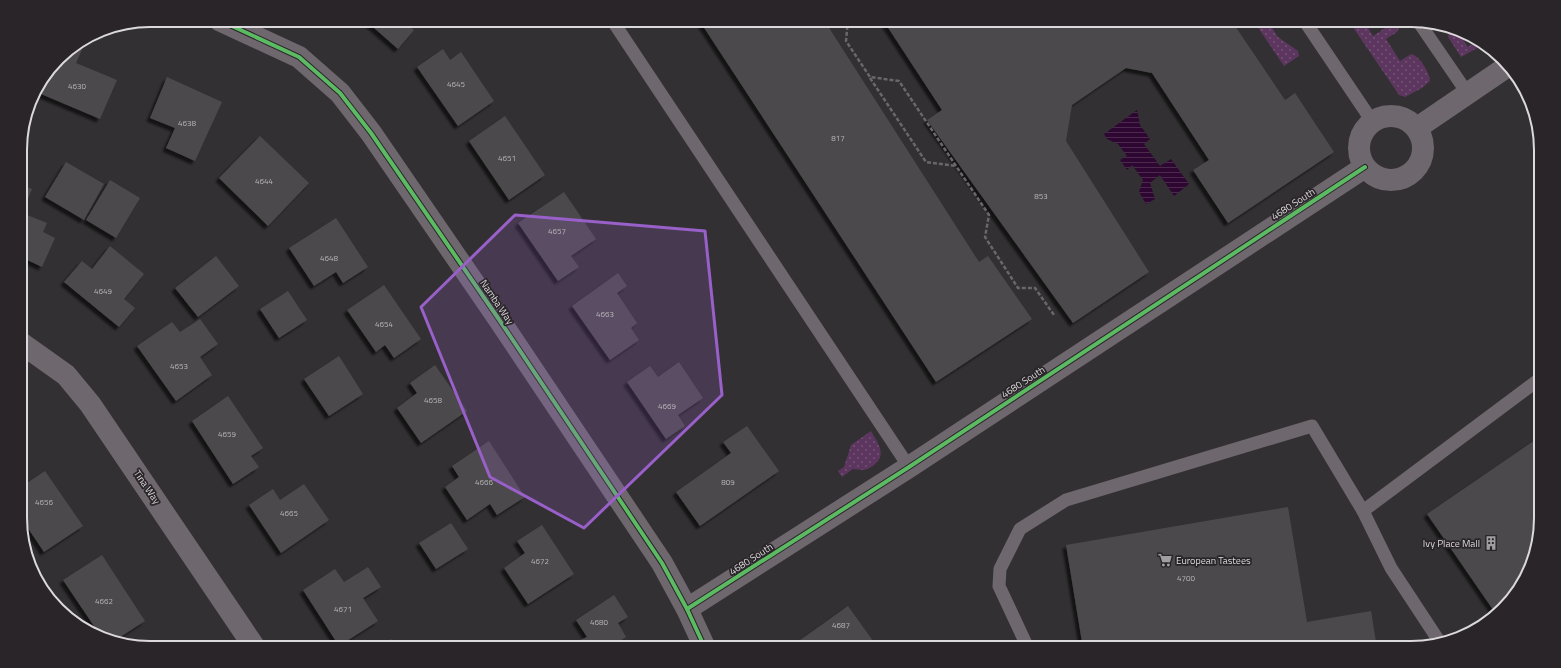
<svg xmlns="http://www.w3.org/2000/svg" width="1561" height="668" viewBox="0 0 1561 668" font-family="'Titillium Web',sans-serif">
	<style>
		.garden { fill: url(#garden-dots) }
		.water { fill: url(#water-rules) }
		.building { fill: #4b4a4b; filter: url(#shadow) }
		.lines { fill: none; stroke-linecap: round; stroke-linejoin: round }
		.path { stroke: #6a666a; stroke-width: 2.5; stroke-dasharray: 4 2; stroke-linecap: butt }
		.lane { stroke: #6e676e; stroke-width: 13 }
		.street { stroke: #6e676e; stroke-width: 22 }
		.cycleway-casing { stroke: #292529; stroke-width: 6 }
		.cycleway { stroke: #5cba63; stroke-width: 4 }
		.marked { fill: #9860c8; fill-opacity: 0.2; stroke: #9860c8; stroke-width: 3; stroke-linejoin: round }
		.labels { text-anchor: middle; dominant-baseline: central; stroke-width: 3.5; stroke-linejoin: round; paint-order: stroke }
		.number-label { font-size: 8px; fill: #b8b5b8 }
		.street-label { font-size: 10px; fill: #dcd9dc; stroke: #292529 }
		.poi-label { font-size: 10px; fill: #dcd9dc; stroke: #292529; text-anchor: end }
		.rim { fill: none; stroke: #dcd9dc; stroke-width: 2 }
	</style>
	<defs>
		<pattern id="garden-dots" width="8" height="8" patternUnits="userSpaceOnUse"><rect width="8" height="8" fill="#5c365f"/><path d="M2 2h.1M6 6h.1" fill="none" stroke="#735275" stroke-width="1.8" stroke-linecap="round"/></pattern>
		<pattern id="water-rules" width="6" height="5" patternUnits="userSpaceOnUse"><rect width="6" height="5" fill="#2d0631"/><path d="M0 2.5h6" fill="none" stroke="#4b2a4e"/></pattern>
		<filter id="shadow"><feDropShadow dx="-3.5" dy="3.5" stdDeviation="1" flood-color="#0009"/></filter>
	</defs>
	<rect width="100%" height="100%" fill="#323032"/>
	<g class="garden">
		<polygon points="1253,20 1267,20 1278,37 1298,51 1299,56 1284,66"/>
		<path d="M1348,20H1363L1373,36L1391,24H1395L1399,28L1397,32L1386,39L1400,61L1411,54C1419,55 1430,73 1430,81L1422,88L1405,97L1399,95Z"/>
		<polygon points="1453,28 1456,29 1468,47 1476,41 1481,46 1461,57 1448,37 1450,29"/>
		<path d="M871,431C877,442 888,455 874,465C871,467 867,470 863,470C860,470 856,469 853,469L842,477L838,471L844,467L851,445Z"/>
	</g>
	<polygon class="water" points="1137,110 1140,125 1150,139 1144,144 1160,166 1171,159 1189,184 1174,196 1160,175 1150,183 1155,199 1146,204 1139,192 1143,180 1132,165 1127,170 1120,160 1127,156 1118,144 1107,139 1104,134"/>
	<g class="building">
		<polygon points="365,20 405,20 404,22 414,30 398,49"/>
		<polygon points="699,20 824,20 979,262 988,256 1032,319 936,382"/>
		<polygon points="883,20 1231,20 1285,100 1295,93 1334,152 1228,223 1193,170 1209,160 1152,73 1126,68 1072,105 1066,141 1149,272 1073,323 927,120 942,110"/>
		<polygon points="81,42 85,43 76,63 117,80 100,119 34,91 64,52"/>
		<polygon points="443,49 450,60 461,52 494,101 458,126 417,67"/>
		<polygon points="167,77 222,102 195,161 166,148 175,128 150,118"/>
		<polygon points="505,116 545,175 509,200 469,141"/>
		<polygon points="260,136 309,183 268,226 219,178"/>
		<polygon points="66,162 104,184 84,220 45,197"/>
		<polygon points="110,180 140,198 116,238 86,220"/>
		<polygon points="20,184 32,189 22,213 47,223 43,232 55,238 42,267 21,257"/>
		<polygon points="564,192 596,239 571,256 579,267 558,281 518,223"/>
		<polygon points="336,218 368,267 343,283 336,272 314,286 289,248"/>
		<polygon points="110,246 144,274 124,299 135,308 119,327 64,282 82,261 92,269"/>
		<polygon points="216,256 239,286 198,317 175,288"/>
		<polygon points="618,273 627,286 617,293 637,323 631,328 639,340 610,360 572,306"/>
		<polygon points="384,285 421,339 394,358 385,345 376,352 347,310"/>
		<polygon points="288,291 307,320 279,338 260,309"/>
		<polygon points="200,319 218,344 200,357 212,375 176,401 137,346 172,322 180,332"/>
		<polygon points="339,356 363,394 329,416 304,379"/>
		<polygon points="679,362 703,398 678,415 685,426 666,439 627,382 650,366 658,377"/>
		<polygon points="435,365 467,411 421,443 397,408 417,393 410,383"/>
		<polygon points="228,396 263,448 251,456 259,467 233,484 192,421"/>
		<polygon points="747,426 779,471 700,526 676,492 731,453 723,442"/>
		<polygon points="1541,436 1541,518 1531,568 1514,597 1496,614 1427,514"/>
		<polygon points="489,441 525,497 497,515 490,504 467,520 445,487 459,477 452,466"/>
		<polygon points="45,471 83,526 44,552 21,518 21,487"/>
		<polygon points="304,484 329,520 281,553 249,505 273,489 280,500"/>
		<polygon points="1288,507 1307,622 1371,611 1377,648 1083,648 1066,545"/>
		<polygon points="451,523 468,549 436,569 419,543"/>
		<polygon points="542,525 574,574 528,604 504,568 525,553 517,541"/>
		<polygon points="102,555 145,621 114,641 102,638 63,580"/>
		<polygon points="368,567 381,587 363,598 378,621 339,646 303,590 335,569 344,582"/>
		<polygon points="614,595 628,617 618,623 626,637 609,648 585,648 580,640 587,637 576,620"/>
		<polygon points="848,606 878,648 800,648 796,643"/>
		<polygon points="391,639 396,648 378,648"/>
		<polygon points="408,642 412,648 399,648"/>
	</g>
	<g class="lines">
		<g class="path">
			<polyline points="848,20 846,41 870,77 899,81 989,215 985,237 1018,288 1035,288 1054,315"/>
			<polyline points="870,78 926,162 956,166"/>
		</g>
		<g class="lane">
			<polyline points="612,20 909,467"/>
			<polyline points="1304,20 1372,121"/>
			<polyline points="1418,21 1468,94"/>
			<polyline points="1363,511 1541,378"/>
			<polyline points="1028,648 999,586 1000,569 1020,529 1066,500 1312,426 1363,511 1391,568 1439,641"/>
		</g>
		<g class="street">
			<polyline points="219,20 299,57 340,93 371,133 498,318 662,563 687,609 705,648"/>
			<circle cx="1391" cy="148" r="32"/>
			<polyline points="1417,128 1508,66"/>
			<polyline points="21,343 66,375 90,404 255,648"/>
			<polyline points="687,609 909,467 1365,167"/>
		</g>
		<defs>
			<g id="cycleway">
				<polyline points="219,20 299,57 340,93 371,133 498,318 662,563 687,609 705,648"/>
				<polyline points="687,609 909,467 1365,167"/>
			</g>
		</defs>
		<use href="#cycleway" class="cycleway-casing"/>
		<use href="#cycleway" class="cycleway"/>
	</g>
	<path class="marked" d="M515,215L705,231L722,395L584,528L490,477L421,307Z"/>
	<defs>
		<symbol id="building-bare" viewBox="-9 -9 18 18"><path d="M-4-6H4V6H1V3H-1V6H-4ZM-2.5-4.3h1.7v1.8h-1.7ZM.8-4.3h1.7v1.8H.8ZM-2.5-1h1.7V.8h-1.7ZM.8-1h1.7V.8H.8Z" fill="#a09ea0" stroke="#292529" stroke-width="2.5" paint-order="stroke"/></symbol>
		<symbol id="supermarket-bare" viewBox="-9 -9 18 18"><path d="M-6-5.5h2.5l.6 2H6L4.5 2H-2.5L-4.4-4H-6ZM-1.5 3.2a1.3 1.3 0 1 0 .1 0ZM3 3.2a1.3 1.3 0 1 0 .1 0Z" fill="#a09ea0" stroke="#292529" stroke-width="2.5" paint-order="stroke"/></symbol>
	</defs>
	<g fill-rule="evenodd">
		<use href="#building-bare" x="1481" y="533" width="20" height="20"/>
		<use href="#supermarket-bare" x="1155" y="550" width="20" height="20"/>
	</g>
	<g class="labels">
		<g class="number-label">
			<text x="456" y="84">4645</text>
			<text x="77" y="86">4630</text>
			<text x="187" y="123">4638</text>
			<text x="838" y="138">817</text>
			<text x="507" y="158">4651</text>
			<text x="264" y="181">4644</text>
			<text x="1041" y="196">853</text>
			<text x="557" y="231">4657</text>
			<text x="329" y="258">4648</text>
			<text x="103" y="291">4649</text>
			<text x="605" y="314">4663</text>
			<text x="384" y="324">4654</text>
			<text x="179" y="366">4653</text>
			<text x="433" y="400">4658</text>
			<text x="667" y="406">4669</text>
			<text x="227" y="434">4659</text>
			<text x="484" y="482">4666</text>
			<text x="728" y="482">809</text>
			<text x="44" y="502">4656</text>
			<text x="289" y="513">4665</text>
			<text x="540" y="561">4672</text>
			<text x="1186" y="578">4700</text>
			<text x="104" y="601">4662</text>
			<text x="343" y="609">4671</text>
			<text x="599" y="622">4680</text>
			<text x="841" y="625">4687</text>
		</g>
		<g class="street-label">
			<text transform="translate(1293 204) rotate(-33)">4680 South</text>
			<text transform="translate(497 302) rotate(56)">Namba Way</text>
			<text transform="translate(1023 382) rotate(-33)">4680 South</text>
			<text transform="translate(147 487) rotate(56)">Tina Way</text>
			<text transform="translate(751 559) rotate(-33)">4680 South</text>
		</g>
		<g class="poi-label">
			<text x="1480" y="543">Ivy Place Mall</text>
			<text x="1176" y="560" text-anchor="start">European Tastees</text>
		</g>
	</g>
	<path d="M0 0H1561V668H0ZM150 27H1411A123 123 0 0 1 1534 150V518A123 123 0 0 1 1411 641H150A123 123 0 0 1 27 518V150A123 123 0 0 1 150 27Z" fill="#292529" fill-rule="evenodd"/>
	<path class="rim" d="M150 27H1411A123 123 0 0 1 1534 150V518A123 123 0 0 1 1411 641H150A123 123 0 0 1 27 518V150A123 123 0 0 1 150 27Z"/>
</svg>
